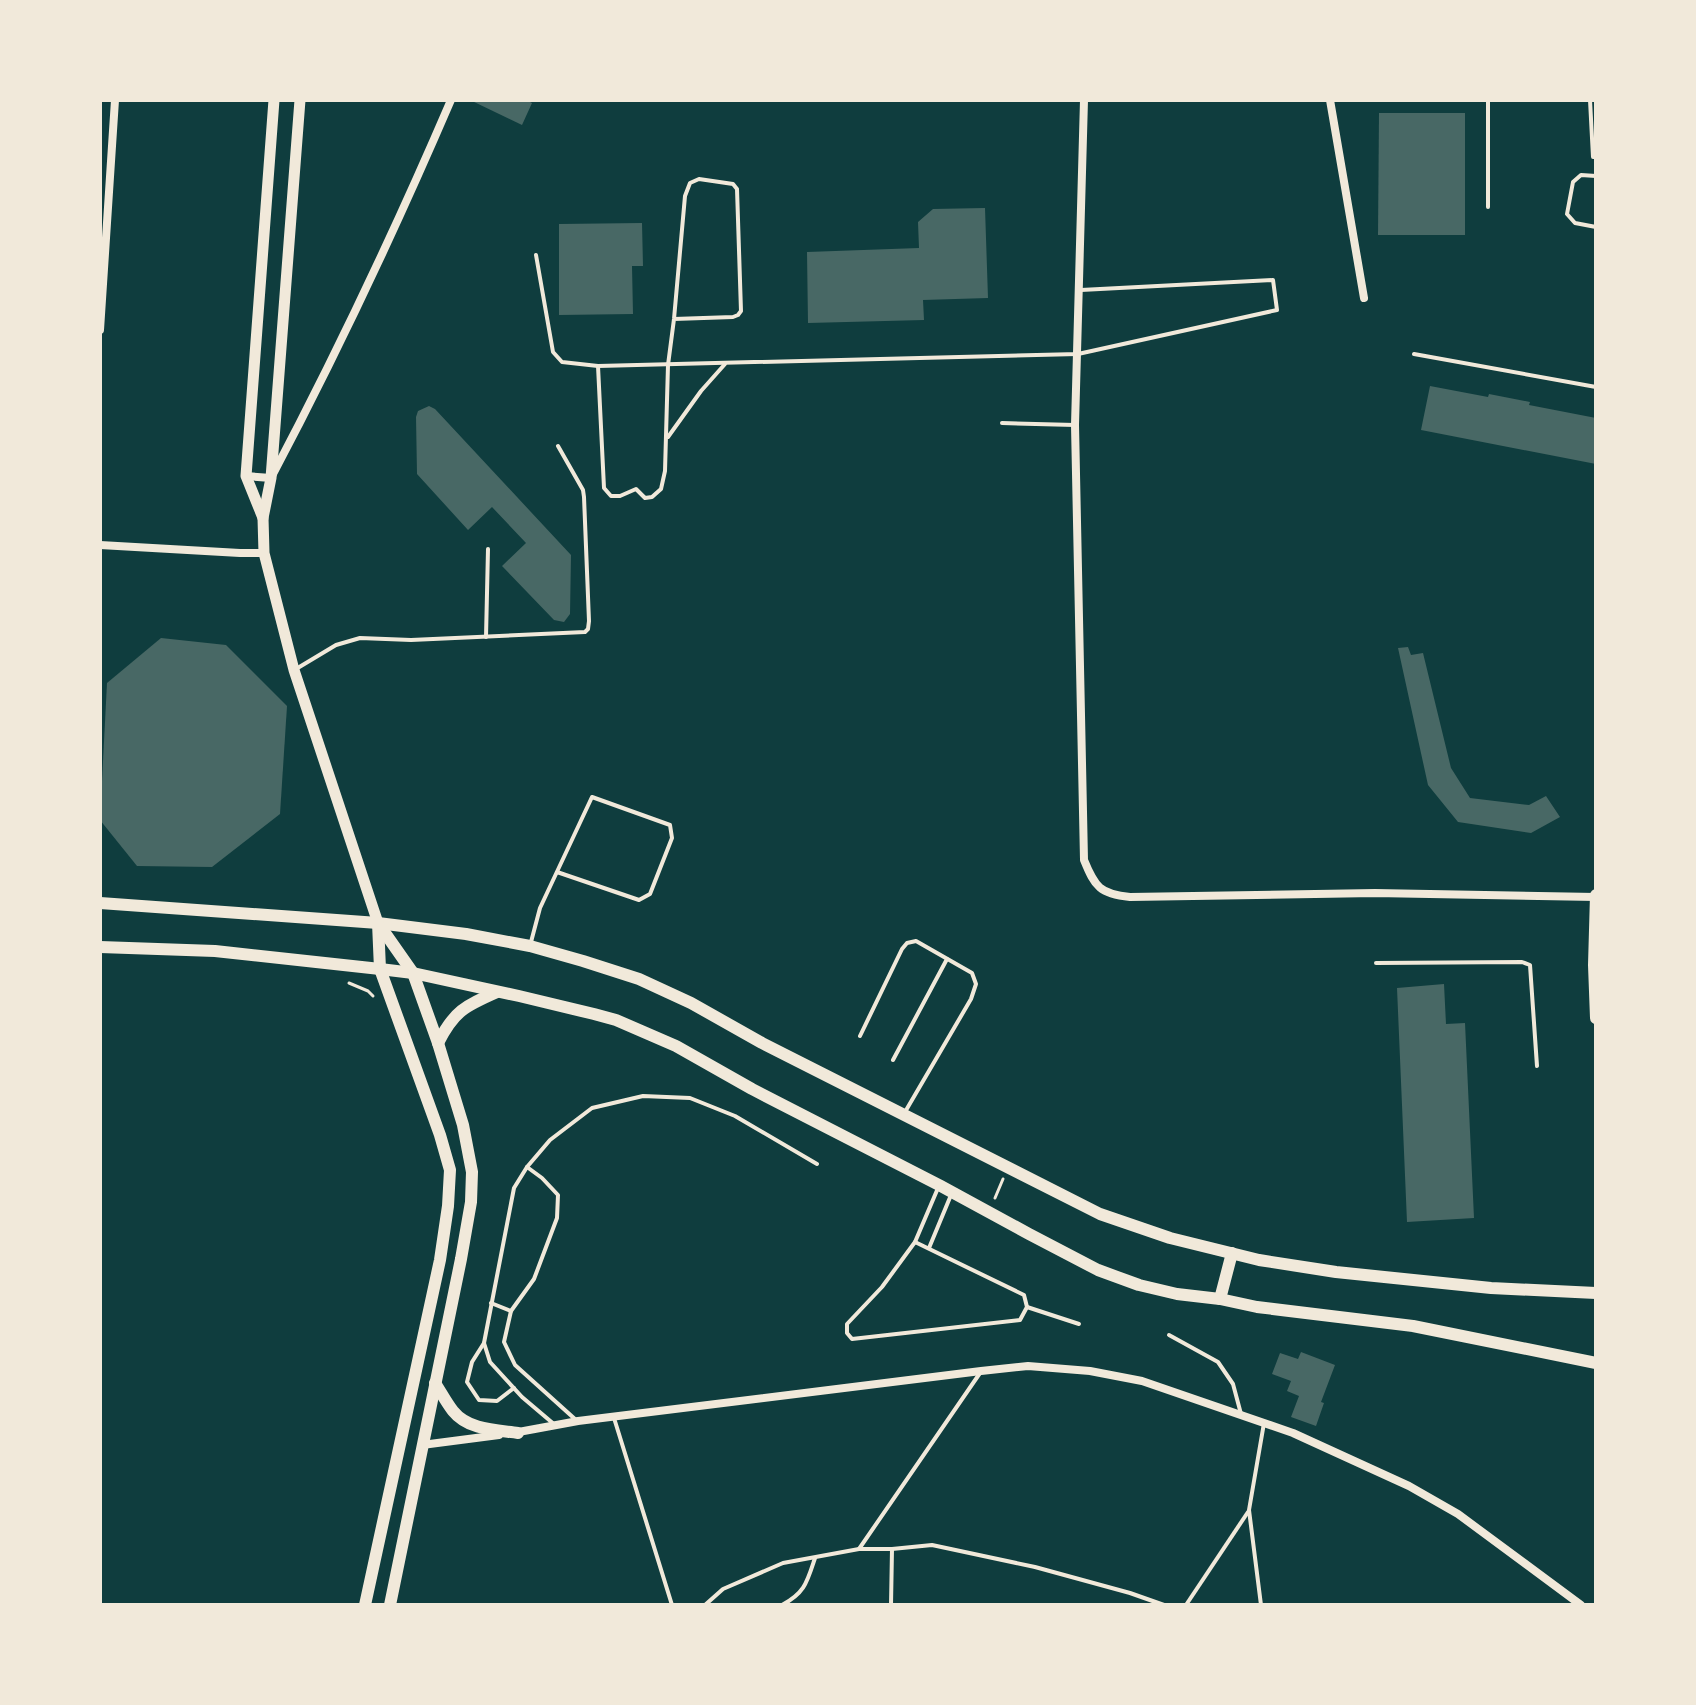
<svg xmlns="http://www.w3.org/2000/svg" width="1696" height="1705" viewBox="0 0 1696 1705" font-family="'Open Sans',sans-serif">
	<style>
		.building { fill: #486865 }
		.lines { fill: none; stroke-linecap: round; stroke-linejoin: round }
		.path { stroke: #f1e9da; stroke-width: 3 }
		.service { stroke: #f1e9da; stroke-width: 4 }
		.minor { stroke: #f1e9da; stroke-width: 8 }
		.tertiary { stroke: #f1e9da; stroke-width: 11 }
		.secondary { stroke: #f1e9da; stroke-width: 12 }
	</style>
	<rect width="100%" height="100%" fill="#0f3d3e"/>
	<g class="building">
		<polygon points="470,100 526,100 532,103 522,125"/>
		<polygon points="1379,113 1465,113 1465,235 1378,235"/>
		<polygon points="985,208 988,298 923,300 924,320 808,323 807,252 919,248 918,222 933,209"/>
		<polygon points="642,223 643,266 632,266 633,314 559,315 559,224"/>
		<polygon points="1430,386 1488,397 1489,394 1530,402 1529,405 1596,418 1596,464 1421,430"/>
		<polygon points="429,406 435,409 571,555 570,614 564,622 554,620 502,566 526,543 492,507 468,530 417,474 416,417 418,411"/>
		<polygon points="161,638 226,645 287,706 280,814 212,867 137,866 100,820 107,683"/>
		<polygon points="1408,647 1411,655 1423,653 1451,768 1470,798 1529,805 1546,796 1560,817 1531,833 1458,822 1428,785 1398,648"/>
		<polygon points="1444,984 1446,1024 1465,1023 1474,1218 1407,1222 1397,988"/>
		<polygon points="1301,1352 1335,1365 1321,1402 1324,1403 1316,1426 1291,1417 1299,1396 1287,1391 1291,1381 1272,1374 1280,1353 1298,1359"/>
	</g>
	<g class="lines">
		<g class="path">
			<polyline points="349,983 368,991 373,996"/>
			<polyline points="995,1198 1003,1179"/>
		</g>
		<g class="service">
			<polyline points="1488,100 1488,207"/>
			<polyline points="1590,100 1593,157 1596,157"/>
			<polyline points="1596,176 1581,175 1573,182 1567,214 1575,223 1596,227"/>
			<polyline points="536,255 553,352 562,362 598,366 1078,354 1277,310 1273,280 1081,290"/>
			<polyline points="1414,354 1596,387"/>
			<polyline points="598,366 604,488 611,496 620,496 636,489 645,498 652,497 661,489 665,471 668,365 674,319 685,196 690,183 699,179 733,184 737,189 741,311 738,315 733,317 674,319"/>
			<polyline points="1002,423 1075,425"/>
			<polyline points="668,437 701,391 725,364"/>
			<polyline points="486,637 488,549"/>
			<polyline points="296,669 336,645 360,638 411,640 585,632 588,629 589,621 584,497 583,490 558,446"/>
			<polyline points="531,942 540,908 592,797 670,825 672,838 650,894 639,900 557,872"/>
			<polyline points="1376,963 1522,962 1530,965 1537,1066"/>
			<polyline points="860,1036 902,949 907,943 916,941 972,973 976,984 971,999 905,1112"/>
			<polyline points="893,1060 947,959"/>
			<polyline points="527,1167 542,1178 558,1195 557,1218 534,1279 511,1311 504,1342 515,1365 576,1420"/>
			<polygon points="915,1242 1024,1295 1027,1307 1020,1320 852,1339 847,1333 847,1324 882,1287"/>
			<polyline points="915,1242 938,1188"/>
			<polyline points="929,1248 951,1195"/>
			<polyline points="491,1303 511,1311"/>
			<polyline points="1027,1307 1079,1324"/>
			<polyline points="1169,1335 1218,1362 1233,1384 1241,1414"/>
			<polyline points="484,1343 472,1362 467,1382 479,1400 497,1401 514,1388"/>
			<polyline points="614,1418 672,1605"/>
			<polyline points="555,1425 522,1397 490,1362 484,1343 514,1188 527,1167 550,1140 592,1108 643,1096 690,1098 735,1116 817,1164"/>
			<polyline points="859,1549 980,1373"/>
			<polyline points="705,1605 723,1589 783,1563 859,1549 892,1549 932,1545 1035,1567 1130,1593 1164,1605"/>
			<path d="M782,1605C805,1593 807,1582 815,1558"/>
			<polyline points="891,1605 892,1549"/>
			<polyline points="1037,1605 1038,1605"/>
			<polyline points="1186,1605 1248,1512"/>
			<polyline points="1261,1605 1249,1510 1264,1423"/>
		</g>
		<g class="minor">
			<path d="M1084,100L1075,425L1084,860C1095,887 1100,894 1130,897L1375,893L1596,897"/>
			<polyline points="1330,100 1364,298"/>
			<polyline points="100,330 115,100"/>
			<path d="M246,476L271,478C336,355 396,228 451,100"/>
			<polyline points="100,545 240,553 264,553"/>
			<polyline points="513,1433 578,1421 981,1371 1028,1366 1090,1371 1142,1381 1293,1433 1409,1486 1458,1514 1581,1605"/>
			<polyline points="422,1445 499,1435"/>
		</g>
		<g class="tertiary">
			<polyline points="300,100 271,478 263,518 264,553 294,670 378,923"/>
			<polyline points="263,518 246,476 274,100"/>
		</g>
		<g class="secondary">
			<polyline points="1596,895 1594,965 1596,1018"/>
			<polyline points="100,903 378,923 466,934 530,946 583,961 639,979 691,1003 762,1043 1100,1214 1170,1238 1259,1260 1336,1272 1491,1288 1596,1293"/>
			<polyline points="378,923 413,973 438,1043 463,1125 472,1172 471,1202 461,1259 390,1605"/>
			<polyline points="100,947 215,951 380,969 413,973 519,996 594,1014 616,1020 676,1046 752,1089 939,1185 1029,1234 1098,1270 1139,1285 1177,1294 1220,1299 1257,1307 1413,1326 1596,1363"/>
			<path d="M438,1043C454,1011 465,1006 497,992"/>
			<polyline points="1220,1299 1232,1253"/>
			<path d="M435,1383C441,1392 446,1402 453,1411C468,1430 496,1430 518,1433"/>
			<polyline points="365,1605 440,1260 448,1206 450,1170 440,1135 380,969 378,923"/>
		</g>
	</g>
	<rect width="1696" height="1705" fill="none" stroke="#f1e9da" stroke-width="204"/>
</svg>
